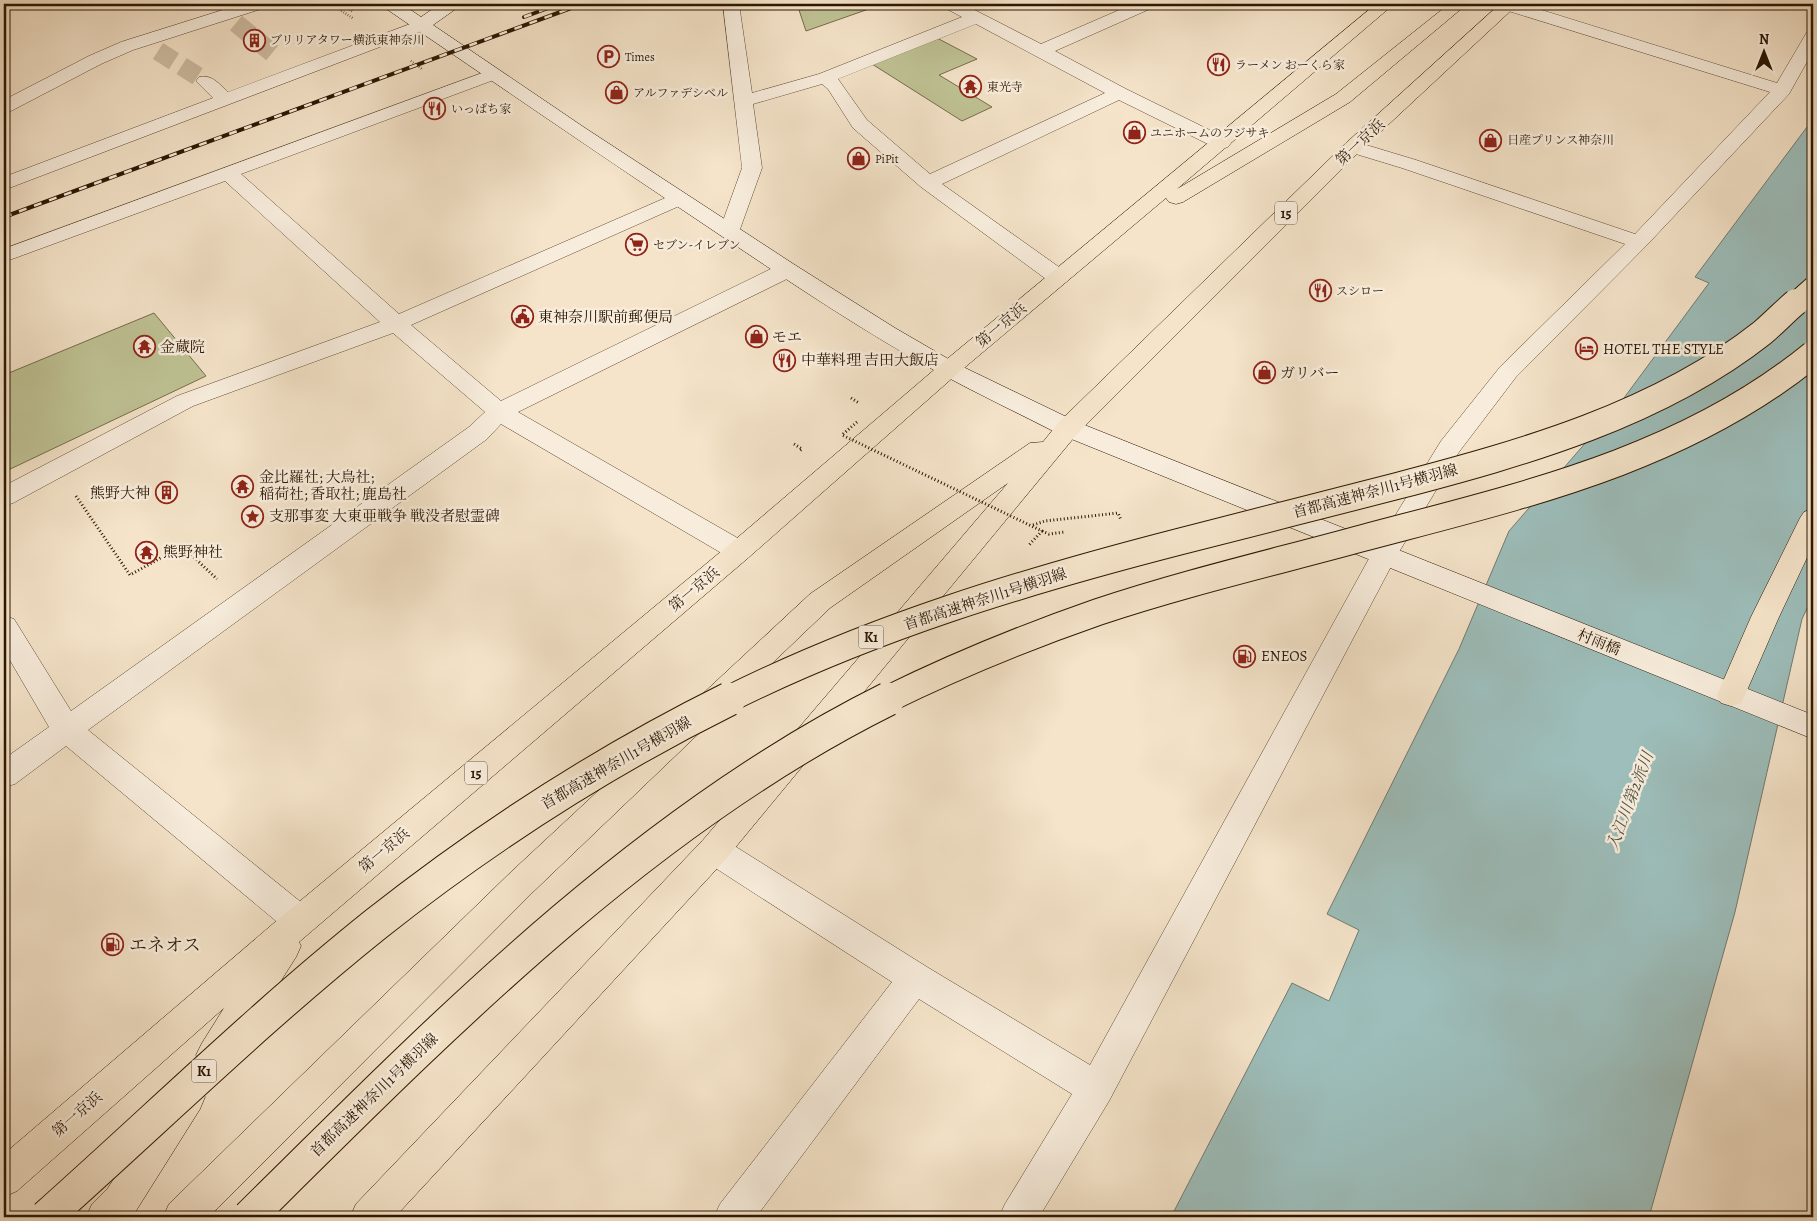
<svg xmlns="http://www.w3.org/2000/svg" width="1817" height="1221" viewBox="0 0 1817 1221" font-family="Alegreya,'Noto Serif JP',serif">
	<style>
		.green { fill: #bfc395; stroke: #766d4b }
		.water { fill: #9dbebb; stroke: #707b71 }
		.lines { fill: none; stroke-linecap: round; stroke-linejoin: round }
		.street-tunnel { stroke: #cdbba2; stroke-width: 19; stroke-dasharray: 19 9; stroke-linecap: butt }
		.street-casing { stroke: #5e4a33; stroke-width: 1 }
		.secondary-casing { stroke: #2c1701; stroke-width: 1 }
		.highway-casing { stroke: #2c1701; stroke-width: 1 }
		.path-far1 { stroke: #2c1701; stroke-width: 2.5; stroke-dasharray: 0.5 2; stroke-linecap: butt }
		.path { stroke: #2c1701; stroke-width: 3; stroke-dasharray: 1 2.5; stroke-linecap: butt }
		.street { fill: #f8eddd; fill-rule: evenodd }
		.secondary { fill: #f8eddd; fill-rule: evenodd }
		.highway { fill: #f5e4ca; fill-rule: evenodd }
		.rail-casing { stroke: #2c1701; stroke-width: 4 }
		.rail { stroke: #f8eddd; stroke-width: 2.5; stroke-dasharray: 8; stroke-linecap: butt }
		.highway-bridge-far2-casing { stroke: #2c1701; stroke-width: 21; stroke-linecap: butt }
		.highway-bridge-far1-casing { stroke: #2c1701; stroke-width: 28; stroke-linecap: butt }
		.highway-bridge-casing { stroke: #2c1701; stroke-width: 35; stroke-linecap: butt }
		.path-bridge { stroke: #2c1701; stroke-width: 3; stroke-dasharray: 1 2.5; stroke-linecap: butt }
		.highway-bridge-far2 { stroke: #f5e4ca; stroke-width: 19 }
		.highway-bridge-far1 { stroke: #f5e4ca; stroke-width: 26 }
		.highway-bridge { stroke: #f5e4ca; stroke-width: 33 }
		.labels { text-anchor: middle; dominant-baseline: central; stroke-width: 5; stroke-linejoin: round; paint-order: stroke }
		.far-poi-label { font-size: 12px; fill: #2c1701; stroke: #f8eddd; text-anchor: start }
		.shield { fill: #f8eddd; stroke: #695743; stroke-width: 1 }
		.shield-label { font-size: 14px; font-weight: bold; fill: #2c1701 }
		.street-label { font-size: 15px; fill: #2c1701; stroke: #f8eddd }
		.poi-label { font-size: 15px; fill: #2c1701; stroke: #f8eddd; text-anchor: start }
		.water-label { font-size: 16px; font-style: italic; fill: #545142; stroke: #f8eddd }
		.near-poi-label { font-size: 18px; fill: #2c1701; stroke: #f8eddd; text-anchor: start }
	</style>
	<rect width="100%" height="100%" fill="#f5e4ca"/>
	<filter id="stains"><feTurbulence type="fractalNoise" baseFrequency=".004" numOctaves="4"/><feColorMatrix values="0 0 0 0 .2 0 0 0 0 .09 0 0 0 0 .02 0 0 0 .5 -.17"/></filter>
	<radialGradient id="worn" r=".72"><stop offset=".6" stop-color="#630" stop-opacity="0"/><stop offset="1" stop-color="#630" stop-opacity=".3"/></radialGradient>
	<g class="green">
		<polygon points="797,4 883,4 806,31"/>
		<polygon points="937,38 977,59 939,75 992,107 962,121 872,64"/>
		<polygon points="154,313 206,376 4,472 4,375"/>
	</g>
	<polygon class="water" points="1813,119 1813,596 1802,619 1735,912 1649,1217 1171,1217 1292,983 1329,1001 1359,930 1327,914 1459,649 1509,531 1621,402 1709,283 1695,277"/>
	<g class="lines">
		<g class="street-tunnel">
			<polyline points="236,23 276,56"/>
			<polyline points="158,51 205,81"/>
		</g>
		<defs>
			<g id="street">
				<polygon points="242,4 266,4 264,8 133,50 101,64 11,111 4,113 4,100 89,56 121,42"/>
				<path d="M723,4H739L752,93L819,74L962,17L945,8L943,4H963L1041,44L1133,4H1154L1152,8L1055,51L1126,89L1228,139L1231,143L1228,147L1221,149L1214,147L1119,100L942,184L1066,272L1069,277L1066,282L1058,284L1050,282L921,187L853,128L828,89L822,84L753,104L762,168L739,232L736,236L729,238L722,236L719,232L742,168ZM976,24L1105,93L930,174L867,120L838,79Z"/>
				<polygon points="1500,4 1522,4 1777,83 1807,32 1813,31 1813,51 1789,94 1646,246 1516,377 1459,452 1396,557 1109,1101 1039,1217 999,1217 1005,1204 1072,1094 919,999 756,1217 714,1217 720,1204 892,982 703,860 698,850 703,840 714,836 725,840 927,967 1090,1065 1371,555 1441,441 1500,367 1625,244 1402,168 1346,151 1343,147 1346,143 1353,141 1416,160 1635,234 1770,92 1502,9"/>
				<path d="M421,20L427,21L430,25L427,29L4,190V177L213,98L196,81L199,77C212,74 219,84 228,92Z"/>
				<polygon points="493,69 499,70 502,74 499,78 241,174 399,314 672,195 679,193 686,195 689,199 686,203 411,325 501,401 779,265 787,264 795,265 798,270 795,275 518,412 748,544 752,551 748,558 739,560 730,558 501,424 487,439 88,730 312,911 316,921 312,931 300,936 288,931 66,746 15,784 4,787 4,759 49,727 4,650 4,616 14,619 71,711 469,427 485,412 393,333 193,406 13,503 4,506 4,486 177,396 380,322 225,181 4,262 4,249"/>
			</g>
			<path id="secondary" d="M383,4H402L421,17L440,4H459L457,8L433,25L585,128L795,265L895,328L957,364L1077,422L1813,715V739L1059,434C1020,414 980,395 941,374C864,332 790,282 717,233C606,159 495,83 385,8Z"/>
			<g id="highway">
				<polygon points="1376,4 1394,4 1177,189 1336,94 1449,4 1467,4 1350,102 1183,202 1176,204 1169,202 1166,198 957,374 748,558 299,942 301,946 296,957 226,1067 214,1072 202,1067 196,1055 202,1043 224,1008 17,1191 4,1197 4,1154 288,911 730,544 941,364"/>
				<polygon points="1500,4 1518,4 1360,151 1077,434 725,860 395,1217 350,1217 356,1204 703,840 1008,483 830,608 533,892 209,1217 163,1217 169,1204 511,872 810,594 1030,443 1043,442 1059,422 1346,143"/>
				<polygon points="1813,509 1813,545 1779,617 1745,695 1741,703 1731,706 1721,703 1717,695 1751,617 1800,518 1804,512"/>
				<polygon points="187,1079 200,1085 205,1097 200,1109 134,1214 132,1217 86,1217 92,1204 108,1188 174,1085"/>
			</g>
		</defs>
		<use href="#street" class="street-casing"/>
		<use href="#secondary" class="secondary-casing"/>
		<use href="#highway" class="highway-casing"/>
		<g class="path-far1">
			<polyline points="331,4 354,19"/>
			<polyline points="341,4 353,12"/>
			<polyline points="411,61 422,69"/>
		</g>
		<g class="path">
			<polyline points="851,398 859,403"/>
			<polyline points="794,444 802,449 799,451"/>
			<polyline points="76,496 130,575 182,546 217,579"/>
			<polyline points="1033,525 1045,521 1118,513 1121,520"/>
			<polyline points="1042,531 1049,534 1065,532"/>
		</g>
		<use href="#street" class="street"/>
		<use href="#secondary" class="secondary"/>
		<use href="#highway" class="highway"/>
		<defs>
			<g id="rail">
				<polyline points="524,17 559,4"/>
				<polyline points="4,217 582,4"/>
			</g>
		</defs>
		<use href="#rail" class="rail-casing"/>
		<use href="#rail" class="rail"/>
		<defs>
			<polyline id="highway-bridge-far2" points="1794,303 1813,286"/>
			<g id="highway-bridge-far1">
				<path d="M727,700C871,628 1023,582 1178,542C1251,523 1324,505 1397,486C1523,453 1658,415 1762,333C1774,323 1784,312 1796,302"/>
				<path d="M886,700C955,666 1026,637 1098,612C1185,583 1275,562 1363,538C1521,496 1684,460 1813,354"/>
			</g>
			<g id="highway-bridge">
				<path d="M46,1217C156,1119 261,1016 376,924C486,837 604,761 729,699"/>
				<path d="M249,1217C441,1027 644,820 888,699"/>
			</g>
		</defs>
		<use href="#highway-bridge-far2" class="highway-bridge-far2-casing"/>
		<use href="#highway-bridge-far1" class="highway-bridge-far1-casing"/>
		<use href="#highway-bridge" class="highway-bridge-casing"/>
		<polyline class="path-bridge" points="857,422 842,435 1042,531 1029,545"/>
		<use href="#highway-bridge-far2" class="highway-bridge-far2"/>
		<use href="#highway-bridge-far1" class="highway-bridge-far1"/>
		<use href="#highway-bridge" class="highway-bridge"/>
	</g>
	<defs>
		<symbol id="building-ring" viewBox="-11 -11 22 22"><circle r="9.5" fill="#f8eddd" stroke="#8f2418" stroke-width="1.5"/><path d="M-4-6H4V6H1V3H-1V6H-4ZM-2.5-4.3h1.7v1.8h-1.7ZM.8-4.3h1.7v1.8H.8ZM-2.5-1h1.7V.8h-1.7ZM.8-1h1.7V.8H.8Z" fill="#8f2418"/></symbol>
		<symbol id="parking-ring" viewBox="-11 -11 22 22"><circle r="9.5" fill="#f8eddd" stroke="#8f2418" stroke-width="1.5"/><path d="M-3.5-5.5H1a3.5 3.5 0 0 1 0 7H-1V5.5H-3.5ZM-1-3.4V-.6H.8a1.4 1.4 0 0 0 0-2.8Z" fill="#8f2418"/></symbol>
		<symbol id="restaurant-ring" viewBox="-11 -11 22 22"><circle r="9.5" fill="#f8eddd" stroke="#8f2418" stroke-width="1.5"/><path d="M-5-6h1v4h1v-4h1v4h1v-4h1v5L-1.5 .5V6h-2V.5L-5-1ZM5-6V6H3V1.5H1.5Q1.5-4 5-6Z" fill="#8f2418"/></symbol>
		<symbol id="temple-ring" viewBox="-11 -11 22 22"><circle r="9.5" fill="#f8eddd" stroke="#8f2418" stroke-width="1.5"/><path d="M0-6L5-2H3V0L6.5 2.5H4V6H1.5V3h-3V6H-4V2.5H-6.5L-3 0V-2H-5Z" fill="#8f2418"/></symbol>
		<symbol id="shop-ring" viewBox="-11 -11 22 22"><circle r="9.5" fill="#f8eddd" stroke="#8f2418" stroke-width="1.5"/><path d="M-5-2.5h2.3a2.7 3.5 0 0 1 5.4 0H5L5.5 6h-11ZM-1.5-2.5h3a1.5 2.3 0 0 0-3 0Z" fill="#8f2418"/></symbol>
		<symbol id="supermarket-ring" viewBox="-11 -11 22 22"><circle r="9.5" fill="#f8eddd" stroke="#8f2418" stroke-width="1.5"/><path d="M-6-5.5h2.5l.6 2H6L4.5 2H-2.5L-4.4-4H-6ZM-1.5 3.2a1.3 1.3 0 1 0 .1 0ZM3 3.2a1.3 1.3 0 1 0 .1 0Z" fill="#8f2418"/></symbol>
		<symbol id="civic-ring" viewBox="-11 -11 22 22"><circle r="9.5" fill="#f8eddd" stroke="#8f2418" stroke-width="1.5"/><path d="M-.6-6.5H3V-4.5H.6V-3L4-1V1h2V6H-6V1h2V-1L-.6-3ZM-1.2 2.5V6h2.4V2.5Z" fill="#8f2418"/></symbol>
		<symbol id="hotel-ring" viewBox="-11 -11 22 22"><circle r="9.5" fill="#f8eddd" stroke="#8f2418" stroke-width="1.5"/><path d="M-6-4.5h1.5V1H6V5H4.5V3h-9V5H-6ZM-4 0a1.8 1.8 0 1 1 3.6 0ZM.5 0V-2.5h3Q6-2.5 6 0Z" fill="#8f2418"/></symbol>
		<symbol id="sight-ring" viewBox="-11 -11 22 22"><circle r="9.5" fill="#f8eddd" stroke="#8f2418" stroke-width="1.5"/><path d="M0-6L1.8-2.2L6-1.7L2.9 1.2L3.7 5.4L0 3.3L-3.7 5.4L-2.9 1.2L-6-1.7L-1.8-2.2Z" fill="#8f2418"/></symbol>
		<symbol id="fuel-ring" viewBox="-11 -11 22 22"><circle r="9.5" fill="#f8eddd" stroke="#8f2418" stroke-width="1.5"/><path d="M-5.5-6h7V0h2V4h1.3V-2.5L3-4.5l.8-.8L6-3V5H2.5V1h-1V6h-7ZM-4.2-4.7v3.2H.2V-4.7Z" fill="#8f2418"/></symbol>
	</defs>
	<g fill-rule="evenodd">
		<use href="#building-ring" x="242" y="28" width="25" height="25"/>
		<use href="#parking-ring" x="596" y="44" width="25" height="25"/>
		<use href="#restaurant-ring" x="1206" y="52" width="25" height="25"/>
		<use href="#temple-ring" x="958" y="74" width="25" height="25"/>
		<use href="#shop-ring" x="604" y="80" width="25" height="25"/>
		<use href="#restaurant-ring" x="422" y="96" width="25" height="25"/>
		<use href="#shop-ring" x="1122" y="120" width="25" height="25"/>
		<use href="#shop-ring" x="1478" y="128" width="25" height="25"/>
		<use href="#shop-ring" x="846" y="146" width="25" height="25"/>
		<use href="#supermarket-ring" x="624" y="232" width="25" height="25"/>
		<use href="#restaurant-ring" x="1308" y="278" width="25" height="25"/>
		<use href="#civic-ring" x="510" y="304" width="25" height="25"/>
		<use href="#shop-ring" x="744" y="324" width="25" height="25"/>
		<use href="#temple-ring" x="132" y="334" width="25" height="25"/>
		<use href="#hotel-ring" x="1574" y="336" width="25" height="25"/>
		<use href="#restaurant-ring" x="772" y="348" width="25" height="25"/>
		<use href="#shop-ring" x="1252" y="360" width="25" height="25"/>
		<use href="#temple-ring" x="230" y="474" width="25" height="25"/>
		<use href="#building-ring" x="154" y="480" width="25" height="25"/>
		<use href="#sight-ring" x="240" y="504" width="25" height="25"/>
		<use href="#temple-ring" x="134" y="540" width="25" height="25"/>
		<use href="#fuel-ring" x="1232" y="644" width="25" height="25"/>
		<use href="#fuel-ring" x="100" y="932" width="25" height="25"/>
	</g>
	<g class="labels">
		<g class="far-poi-label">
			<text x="270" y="40">ブリリアタワー横浜東神奈川</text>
			<text x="625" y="57">Times</text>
			<text x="1235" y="65">ラーメン おーくら家</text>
			<text x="987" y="87">東光寺</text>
			<text x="633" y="93">アルファデシベル</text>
			<text x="451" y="109">いっぱち家</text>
			<text x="1150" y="133">ユニホームのフジサキ</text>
			<text x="1507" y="140">日産プリンス神奈川</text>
			<text x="875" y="159">PiPit</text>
			<text x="653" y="245">セブン-イレブン</text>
			<text x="1336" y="291">スシロー</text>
		</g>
		<g class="shield">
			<rect x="1275" y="201.5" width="22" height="23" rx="4"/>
			<rect x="858.5" y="625.5" width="25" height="23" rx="4"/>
			<rect x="465" y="761.5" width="22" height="23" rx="4"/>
			<rect x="191.5" y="1059.5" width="25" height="23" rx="4"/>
		</g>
		<g class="shield-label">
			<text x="1286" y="213">15</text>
			<text x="871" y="637">K1</text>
			<text x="476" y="773">15</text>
			<text x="204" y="1071">K1</text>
		</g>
		<g class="street-label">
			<text transform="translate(1360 142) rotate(-43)">第一京浜</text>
			<text transform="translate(1001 325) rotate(-40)">第一京浜</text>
			<text transform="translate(1375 491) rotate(-15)">首都高速神奈川1号横羽線</text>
			<text transform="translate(694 589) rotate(-40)">第一京浜</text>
			<text transform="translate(985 599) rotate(-18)">首都高速神奈川1号横羽線</text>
			<text transform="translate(1599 642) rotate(22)">村雨橋</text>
			<text transform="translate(616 763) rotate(-30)">首都高速神奈川1号横羽線</text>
			<text transform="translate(384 850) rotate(-40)">第一京浜</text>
			<text transform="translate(374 1095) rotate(-44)">首都高速神奈川1号横羽線</text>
			<text transform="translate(77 1114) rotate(-41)">第一京浜</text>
		</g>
		<g class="poi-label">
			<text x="538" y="317">東神奈川駅前郵便局</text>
			<text x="772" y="337">モエ</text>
			<text x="160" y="347">金蔵院</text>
			<text x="1603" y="349">HOTEL THE STYLE</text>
			<text x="801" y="360">中華料理 吉田大飯店</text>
			<text x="1280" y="373">ガリバー</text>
			<text x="259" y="477">金比羅社; 大鳥社;<tspan x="259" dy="17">稲荷社; 香取社; 鹿島社</tspan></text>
			<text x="150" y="493" text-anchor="end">熊野大神</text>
			<text x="269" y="516">支那事変 大東亜戦争 戦没者慰霊碑</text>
			<text x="163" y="552">熊野神社</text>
			<text x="1261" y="656">ENEOS</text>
		</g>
		<g class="water-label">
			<text transform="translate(1630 801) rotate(-69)">入江川第2派川</text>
		</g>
		<g class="near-poi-label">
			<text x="129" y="945">エネオス</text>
		</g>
	</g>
	<rect width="1817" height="1221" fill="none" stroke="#f5e4ca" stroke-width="20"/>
	<rect x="5" y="5" width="1807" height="1211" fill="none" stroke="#2c1701" stroke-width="2.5"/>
	<rect x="10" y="10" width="1797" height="1201" fill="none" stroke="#2c1701"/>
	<g transform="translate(1764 52)" stroke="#f8eddd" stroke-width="4" paint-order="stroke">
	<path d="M0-4L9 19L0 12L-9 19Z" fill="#2c1701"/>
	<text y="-8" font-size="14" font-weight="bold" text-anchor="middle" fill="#2c1701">N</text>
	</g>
	<rect width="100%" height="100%" filter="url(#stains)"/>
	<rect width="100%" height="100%" fill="url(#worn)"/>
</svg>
